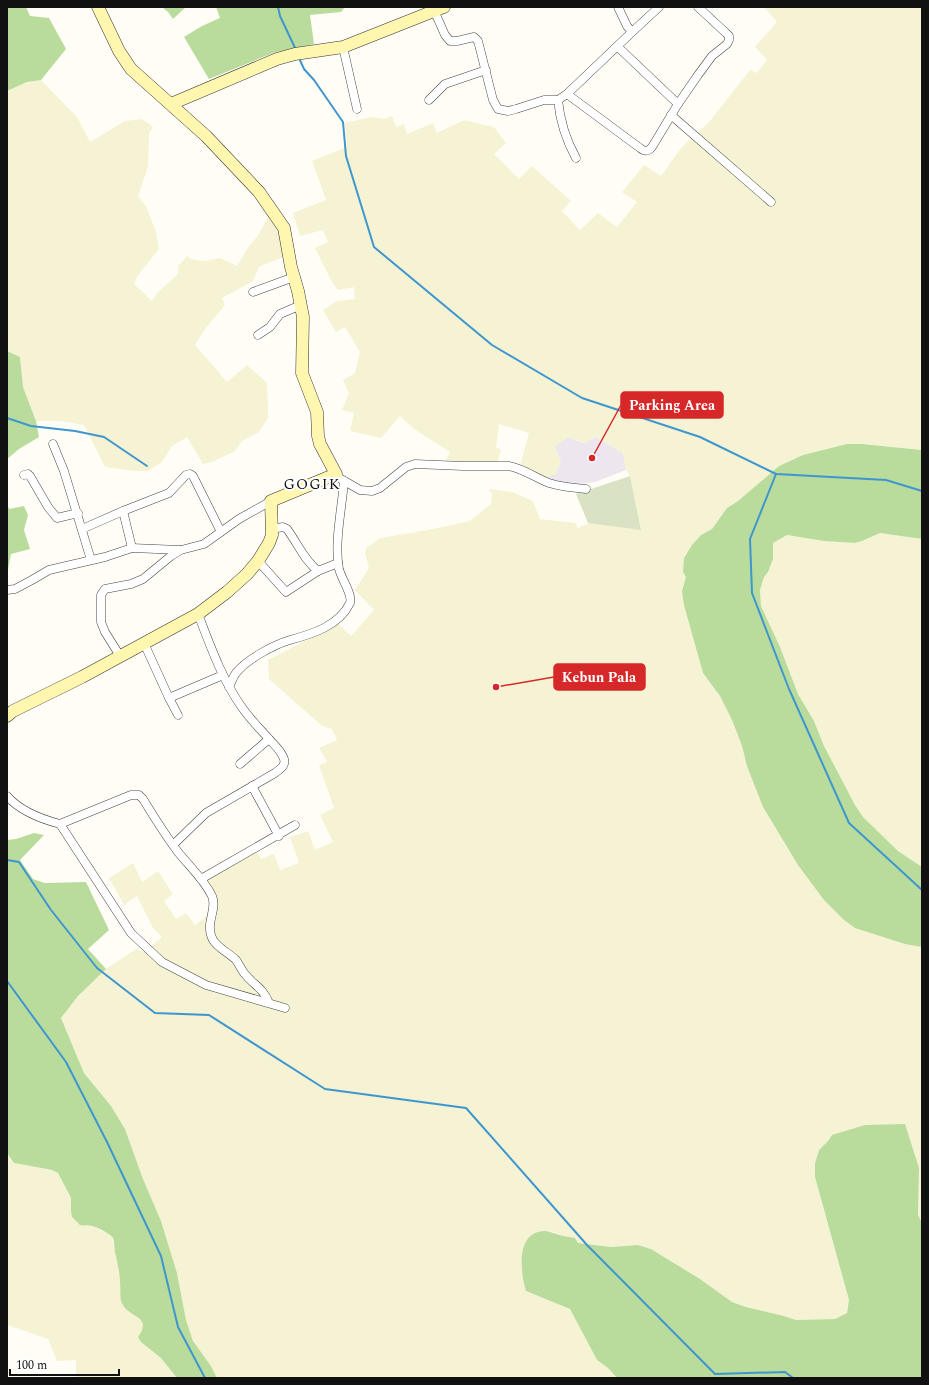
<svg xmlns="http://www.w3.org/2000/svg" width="929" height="1385" viewBox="0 0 929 1385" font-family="Spectral,serif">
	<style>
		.industrial { fill: #eee6ef }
		.farmland { fill: #f6f3d4 }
		.forest { fill: #b9dc9c }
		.cemetery { fill: #d9e3c4 }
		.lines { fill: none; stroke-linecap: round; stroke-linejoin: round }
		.stream { stroke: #3f96cf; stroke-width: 2 }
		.street-casing { stroke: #444; stroke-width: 9 }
		.secondary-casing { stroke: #333; stroke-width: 13 }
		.street { stroke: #fff; stroke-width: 8 }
		.secondary { stroke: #fff6b0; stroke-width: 12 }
		.labels { text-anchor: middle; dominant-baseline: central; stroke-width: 4; stroke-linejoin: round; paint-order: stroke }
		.quarter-label { font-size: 15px; letter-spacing: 1px; fill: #111; stroke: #fff }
		.leader { fill: none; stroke: #d62828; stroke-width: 1.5 }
		.callout-dot { fill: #d62828; stroke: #fff; stroke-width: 1.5 }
		.callout { fill: #d62828; stroke: #d62828; stroke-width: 1.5 }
		.callout-label { font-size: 14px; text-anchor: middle; font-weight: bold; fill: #fff }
	</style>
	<rect width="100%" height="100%" fill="#fffdf5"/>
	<polygon class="industrial" points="568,437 584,443 596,437 623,453 626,470 595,482 568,486 548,480 555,446"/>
	<g class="farmland">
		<polygon points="764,7 922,7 922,450 862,444 847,444 803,455 779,466 738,501 727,508 712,529 701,535 692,545 684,558 686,577 682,591 703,673 720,696 732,720 742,746 747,766 918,946 922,947 922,1223 918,1215 919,1168 832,1135 828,1141 819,1150 815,1163 815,1177 849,1300 847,1313 835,1319 796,1320 784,1316 746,1307 732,1302 700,1279 651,1249 638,1245 611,1247 578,1243 575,1238 562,1236 550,1231 526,1291 570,1309 597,1360 608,1368 617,1378 217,1378 211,1366 193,1341 186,1320 177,1273 161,1221 143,1179 125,1129 111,1106 84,1073 61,1018 78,996 106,969 136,949 144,952 162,937 153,928 137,896 124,905 109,878 133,863 142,882 158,871 173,894 164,901 176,919 186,913 195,925 216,909 205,880 257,852 261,859 274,854 280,870 299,863 290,837 308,831 315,850 333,842 320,815 334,808 319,765 327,762 319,748 337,740 332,729 322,726 269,679 268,660 338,624 351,636 374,610 355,590 369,568 365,553 366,548 380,538 428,530 470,521 491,504 492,494 489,489 512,492 533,501 540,519 575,523 578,528 589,523 641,529 630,476 626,470 623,453 596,437 584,443 568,437 555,446 561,462 556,474 548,477 548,480 520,466 529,433 499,424 496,448 501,449 497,464 445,462 450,452 414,429 400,416 381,438 350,431 354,413 342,410 349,393 343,380 355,373 360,352 345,327 336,332 323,310 337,301 355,299 354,287 338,290 332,282 315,248 328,242 323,230 300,236 293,213 326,200 312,161 347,147 345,123 372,117 384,119 392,116 396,127 404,124 407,134 433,123 437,133 464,120 494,127 506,143 494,154 519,179 532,166 571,201 562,211 580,230 598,213 617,227 637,202 622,192 644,165 661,176 681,148 710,121 750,70 757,73 767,60 755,47 777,22"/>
		<polygon points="41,80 77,117 90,142 125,121 142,119 153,127 149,134 148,167 138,196 146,206 156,232 159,249 138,275 134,284 152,301 157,293 178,274 178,266 187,256 191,259 203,261 220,258 237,266 249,246 257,237 269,216 277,224 286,257 267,263 259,267 253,281 222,298 225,305 205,329 195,345 227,382 247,365 267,383 268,406 268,418 259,432 242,441 235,451 212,462 203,464 187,437 172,446 162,462 148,471 134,471 105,467 84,425 60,421 36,421 23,387 20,357 7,351 7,91 27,82"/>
		<polygon points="880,533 922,539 922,867 898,851 863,817 855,805 824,746 814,721 798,694 780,647 761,606 760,590 764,577 768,572 773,559 773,543 787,535 824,541 855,543 862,541"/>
		<polygon points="7,1153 14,1163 52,1170 58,1173 71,1198 71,1211 86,1226 93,1226 101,1231 108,1232 112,1237 116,1256 120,1269 121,1299 136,1316 142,1319 144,1325 142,1331 151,1350 161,1358 177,1378 76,1378 76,1360 57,1361 48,1339 7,1325"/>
	</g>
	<g class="forest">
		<polygon points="7,7 26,7 30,16 49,18 66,49 41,80 27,82 7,91"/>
		<polygon points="162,7 186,7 173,19 168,12"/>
		<polygon points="216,7 345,7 341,12 310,15 314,44 273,53 209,79 184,37 202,26 220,18"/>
		<polygon points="7,351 20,357 23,387 36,421 39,437 19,449 7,459"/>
		<polygon points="847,444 862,444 922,450 922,539 880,533 862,541 855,543 824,541 787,535 773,543 773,559 768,572 764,577 760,590 761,606 780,647 798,694 814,721 824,746 855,805 863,817 898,851 922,867 922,947 905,944 855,928 844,920 824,900 798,865 763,807 747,766 742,746 732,720 720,696 703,673 684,605 682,591 686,577 683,572 684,558 692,545 701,535 712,529 727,508 738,501 779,466 803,455"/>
		<polygon points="7,503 9,509 24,506 28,515 24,530 30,549 11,554 8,570 7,569"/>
		<path d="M34,833L44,835L20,860L33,879L45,883L86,882L109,930L88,949L106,969L78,996L61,1018L84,1073L111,1106L125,1129L143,1179L161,1221L177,1273L186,1320L193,1341L211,1366L217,1378H177L161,1358L141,1342L138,1337C153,1316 130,1318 123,1305C119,1299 121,1290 120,1283C120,1274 118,1266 116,1256C114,1251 115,1244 113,1238C111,1234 97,1227 92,1226C88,1225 84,1226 80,1225L72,1217L71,1211V1198L58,1173L52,1170L14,1163L7,1153V840L16,839Z"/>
		<path d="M905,1124L919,1168L918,1215L922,1223V1378H617L608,1368L597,1360L570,1309L526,1291C521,1275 516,1238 538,1232C547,1229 554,1234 563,1236C567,1237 571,1237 575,1238L578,1243L611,1247L638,1245L651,1249L700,1279L732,1302L746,1307L784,1316L796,1320L835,1319L847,1313L849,1300L815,1177V1163L819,1150L828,1141L832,1135L865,1125Z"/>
	</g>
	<polygon class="cemetery" points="630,476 641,530 588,523 576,494"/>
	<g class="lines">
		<g class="stream">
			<polyline points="278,7 280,16 296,50"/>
			<polyline points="299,58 304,69 314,80 343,122 346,156 374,247 492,345 582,398 700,437 776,474 886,480 922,491"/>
			<polyline points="7,418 31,426 75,431 104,437 147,466"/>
			<polyline points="776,474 750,539 752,593 789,689 849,823 922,890"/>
			<polyline points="7,860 19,862 51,910 97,968 155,1013 209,1015 325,1089 466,1108 587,1245 715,1374 785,1372 793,1378"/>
			<polyline points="7,981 66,1062 107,1142 161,1256 178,1327 205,1378"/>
		</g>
		<defs>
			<g id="street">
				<polyline points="433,8 445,35 450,41 457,41 474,37 478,41 493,100 498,109 508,111 516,109 544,100 558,100 567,94 632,32 627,26 618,7"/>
				<polyline points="632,32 659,7"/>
				<polyline points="343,47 357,109"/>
				<polyline points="618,47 678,104"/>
				<path d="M567,94L640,148C645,152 648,152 652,147L678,104L698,75L712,56L727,44L729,40V36L726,33L698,7"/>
				<polyline points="429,100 445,84 486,70"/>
				<path d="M558,100C560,121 566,140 576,158"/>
				<polyline points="671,115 771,202"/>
				<polyline points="253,292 294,277"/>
				<polyline points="258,335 270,327 280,314 301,305"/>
				<polyline points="53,444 64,471 91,560"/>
				<polyline points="24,475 28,474 30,476 48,507 57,518 78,513"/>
				<path d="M341,479L360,490L372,491L380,488L406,467L415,464L463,466H509C524,469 536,478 549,483C562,487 573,488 586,489"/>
				<polyline points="82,529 123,511"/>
				<path d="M271,529L283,527L287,529C298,544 304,560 318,571L338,563"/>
				<polyline points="132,548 123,511 169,493 186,475 190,474 193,476 221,532"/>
				<polyline points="258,561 286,592 318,571"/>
				<polyline points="7,590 15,589 32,580 49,570 105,557 132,548 180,550"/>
				<polyline points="144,643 169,698 223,675"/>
				<polyline points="120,656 105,632 101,622 101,595 105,589 131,584 143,579 171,556 181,550 204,544 239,519 271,501"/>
				<path d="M229,687C231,683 233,677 236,673C246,660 273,645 290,640C312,634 339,626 350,603C353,595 341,578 339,569C334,543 342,508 344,481"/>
				<polyline points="169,698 178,715"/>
				<polyline points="240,764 269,739"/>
				<polyline points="252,786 279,836"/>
				<path d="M7,796C20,811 41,819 60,824L131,795H139L143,799C154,817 165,835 178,852C189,866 204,879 212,896C218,910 204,923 213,940C219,949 229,953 236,960C239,964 241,969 244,973C254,986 262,986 269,1003"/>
				<polyline points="60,824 131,933 162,962 206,985 285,1008"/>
				<path d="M173,845L206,813L275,773C280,769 286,766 284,759C281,750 275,746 269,739C260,729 249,718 241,706C222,679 210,645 198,614"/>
				<polyline points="201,879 295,825"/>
			</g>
			<g id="secondary">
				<polyline points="171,104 277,59 295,54 343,47 444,7"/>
				<polyline points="7,716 13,711 82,677 198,614 227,592 247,574 258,561 269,543 272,535 271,501 336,474 320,444 318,436 317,412 302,373 303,317 298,291 291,267 284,228 259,192 206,136 131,69 119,51 98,7"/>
			</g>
		</defs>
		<use href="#street" class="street-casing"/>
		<use href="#secondary" class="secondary-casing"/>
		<use href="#street" class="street"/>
		<use href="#secondary" class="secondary"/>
	</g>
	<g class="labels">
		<g class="quarter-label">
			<text x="312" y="484">GOGIK</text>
		</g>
	</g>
	<path class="leader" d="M592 458L621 405M496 687L554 677"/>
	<g class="callout-dot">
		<circle cx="592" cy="458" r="4"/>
		<circle cx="496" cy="687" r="4"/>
	</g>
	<g class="callout">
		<rect x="621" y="392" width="102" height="26" rx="4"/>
		<rect x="554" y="664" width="91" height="26" rx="4"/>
	</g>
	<g class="callout-label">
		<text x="672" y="410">Parking Area</text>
		<text x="599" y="682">Kebun Pala</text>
	</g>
	<rect width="929" height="1385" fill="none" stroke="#111111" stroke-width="16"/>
	<path d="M10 1369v6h109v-6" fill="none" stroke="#111111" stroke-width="2"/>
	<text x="16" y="1369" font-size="12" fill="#111111" stroke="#ffffff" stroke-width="3" paint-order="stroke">100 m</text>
</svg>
